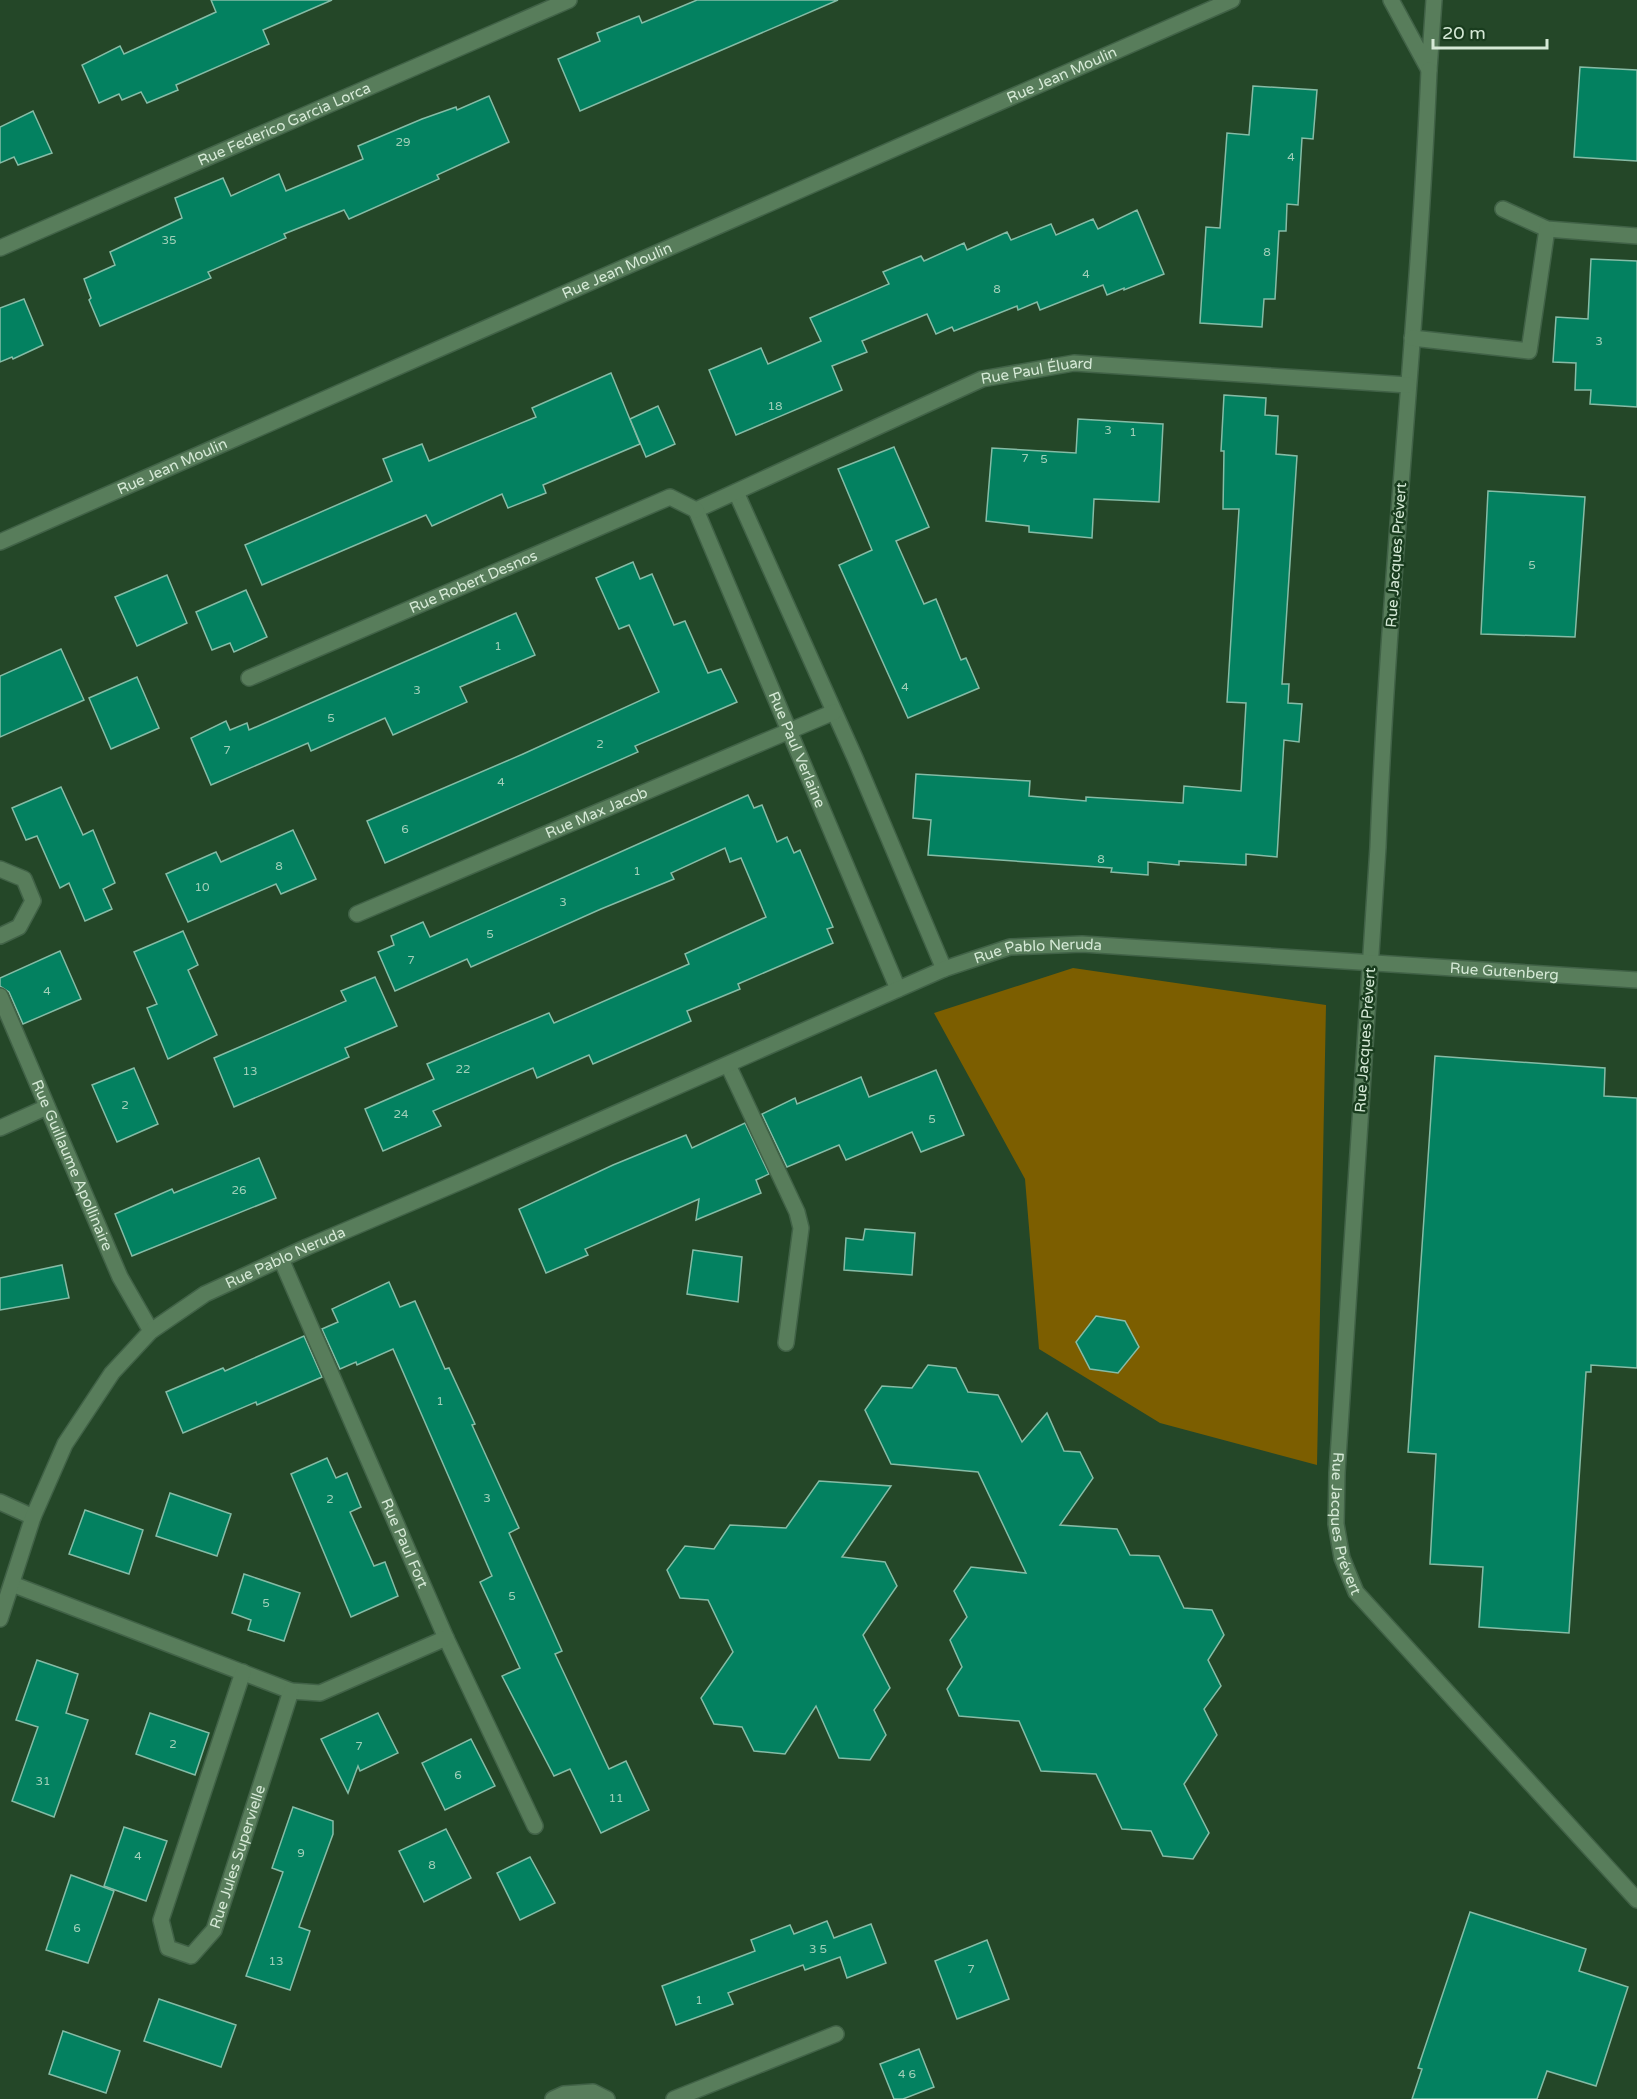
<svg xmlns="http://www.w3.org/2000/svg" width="1637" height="2099" viewBox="0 0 1637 2099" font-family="'Varela Round',sans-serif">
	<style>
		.green { fill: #7c5e00 }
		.building { fill: #038160; stroke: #85bca6; stroke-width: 1.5 }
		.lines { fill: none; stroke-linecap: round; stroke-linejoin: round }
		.minor-casing { stroke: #416247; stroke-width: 18 }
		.minor { stroke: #587d5b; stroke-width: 15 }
		.labels { text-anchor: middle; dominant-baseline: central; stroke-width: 5; stroke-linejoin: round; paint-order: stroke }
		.number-label { font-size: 12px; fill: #a0cfb8 }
		.street-label { font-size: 15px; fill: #d5e9d6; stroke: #193c1e }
	</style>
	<rect width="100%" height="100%" fill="#244728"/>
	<polygon class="green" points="1073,968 1326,1005 1317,1465 1160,1423 1039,1349 1025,1179 934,1013"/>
	<g class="building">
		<polygon points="211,0 332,0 263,30 269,44 176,85 178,90 147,103 141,92 122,100 119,94 99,103 82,65 120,46 124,54 216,12"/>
		<polygon points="697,0 838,0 580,111 558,59 600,41 597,33 639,16 642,23"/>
		<polygon points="1580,67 1637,70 1637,161 1574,157"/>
		<polygon points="1253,86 1317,90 1313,139 1302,138 1298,205 1287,204 1286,231 1279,231 1275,299 1264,299 1262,327 1200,323 1206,227 1220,228 1227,133 1249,135"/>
		<polygon points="489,96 509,142 437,175 439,179 349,219 344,210 284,234 286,238 208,272 211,278 100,326 89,300 91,298 84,279 115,265 110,252 182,218 175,198 223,178 231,196 279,174 286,191 363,159 358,146 422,119 456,107 457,110"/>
		<polygon points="33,111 52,153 18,165 14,157 0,163 0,127"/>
		<polygon points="1137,210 1164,274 1124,290 1124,288 1107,295 1103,285 1040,310 1037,302 1018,310 1017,306 954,331 952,327 936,334 927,314 862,341 867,352 832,366 842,390 736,435 709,370 761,348 768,364 821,341 810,318 889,284 883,272 921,256 924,261 964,243 967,250 1007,232 1011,240 1051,224 1056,235 1093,219 1098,229"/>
		<polygon points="1591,259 1637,261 1637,407 1590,404 1591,390 1575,390 1576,363 1553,362 1556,317 1588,319"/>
		<polygon points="24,299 43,345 13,359 12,357 0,362 0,308"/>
		<polygon points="611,373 640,444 543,485 546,493 508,508 502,494 432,526 426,515 262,585 245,545 392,481 383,459 422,444 429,461 536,417 532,408"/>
		<polygon points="1224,395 1266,398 1265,415 1278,416 1276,454 1297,456 1282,684 1289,684 1288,703 1302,704 1299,742 1284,740 1277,857 1246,854 1246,865 1179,861 1179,865 1148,862 1148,875 1111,872 1112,868 928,855 931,820 913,818 916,774 1030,781 1029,796 1086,801 1086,797 1183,803 1184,786 1241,791 1246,703 1227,702 1239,509 1223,509 1224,451 1221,451"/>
		<polygon points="658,406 675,444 646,457 630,419"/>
		<polygon points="1078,419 1163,424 1159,502 1094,499 1092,538 1029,532 1029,526 986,521 992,448 1076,453"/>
		<polygon points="894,447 929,527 896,541 924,604 936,599 961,660 966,658 979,688 908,718 839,565 872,550 838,469"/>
		<polygon points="1488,491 1585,497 1575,637 1481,634"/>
		<polygon points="633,562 640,579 652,574 674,625 685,621 708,673 721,669 737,702 635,746 638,752 385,863 367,821 523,754 659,692 629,625 619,629 596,578"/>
		<polygon points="167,575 187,623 137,646 115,597"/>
		<polygon points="246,590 267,637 234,652 230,643 212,650 196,612"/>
		<polygon points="516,613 535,655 460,687 467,702 393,735 385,718 311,751 308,743 211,785 191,738 226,721 230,730 247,723 249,730"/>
		<polygon points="61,649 84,700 0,737 0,676"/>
		<polygon points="137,677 159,728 111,749 89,698"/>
		<polygon points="61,787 83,835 93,830 115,883 103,889 112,909 85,921 69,883 60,888 37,836 26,840 12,808"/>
		<polygon points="748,795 754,808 762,805 777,842 787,837 794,853 800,850 833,927 827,929 833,943 738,984 740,989 687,1011 691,1021 593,1064 589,1055 537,1078 533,1068 433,1111 441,1126 383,1151 365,1109 434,1079 427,1064 549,1013 554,1023 689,964 685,954 766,917 741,858 730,862 725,848 671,873 674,879 601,909 471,967 467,959 395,991 378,952 394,945 391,936 423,922 430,937"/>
		<polygon points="293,830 316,879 281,894 276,884 188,922 166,874 216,852 221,862"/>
		<polygon points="183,931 198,965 188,970 217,1035 168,1059 147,1008 157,1004 134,952"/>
		<polygon points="60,951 81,999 23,1024 9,992 0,986 0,978"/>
		<polygon points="375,977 397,1026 345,1048 349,1057 234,1107 214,1058 346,1001 341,991"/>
		<polygon points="1435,1056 1605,1068 1604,1096 1637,1098 1637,1368 1591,1365 1591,1372 1586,1372 1569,1633 1479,1627 1483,1567 1430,1564 1436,1454 1408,1452"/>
		<polygon points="134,1068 158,1124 117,1142 92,1085"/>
		<polygon points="936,1070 964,1135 921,1152 912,1132 846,1160 839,1145 787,1167 762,1114 795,1098 797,1104 861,1077 869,1097"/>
		<polygon points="745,1123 769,1174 756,1180 761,1193 696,1220 699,1199 585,1249 588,1255 546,1273 519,1209 613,1165 686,1135 692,1148"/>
		<polygon points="259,1158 276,1198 132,1256 115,1214 172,1189 174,1193"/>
		<polygon points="865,1229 915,1233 912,1275 844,1270 846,1238 863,1240"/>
		<polygon points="693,1250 742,1257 738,1302 687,1294"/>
		<polygon points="62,1265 69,1298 0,1310 0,1278"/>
		<polygon points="389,1282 400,1307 415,1301 445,1369 449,1368 475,1424 472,1425 519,1528 509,1533 562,1651 555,1654 609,1769 626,1761 649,1810 601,1833 570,1769 554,1776 502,1676 520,1668 480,1582 492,1576 393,1349 357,1365 356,1362 340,1369 322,1329 338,1322 332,1309"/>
		<polygon points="1096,1316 1125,1321 1139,1347 1118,1373 1090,1369 1076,1342"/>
		<polygon points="304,1336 322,1377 257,1405 256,1402 183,1433 166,1392 223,1368 225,1371"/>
		<polygon points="928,1365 956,1368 968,1392 998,1395 1022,1442 1047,1413 1064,1451 1080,1452 1093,1478 1060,1525 1117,1529 1130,1555 1159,1556 1184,1608 1212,1610 1224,1635 1208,1660 1221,1686 1204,1709 1217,1735 1184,1784 1209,1833 1193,1859 1163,1856 1151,1831 1122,1829 1096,1774 1041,1771 1019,1721 959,1716 947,1689 962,1667 950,1640 967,1617 954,1591 971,1567 1026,1573 978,1472 891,1464 865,1410 882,1386 912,1388"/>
		<polygon points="327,1458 336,1478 347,1473 361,1507 350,1512 374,1566 385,1562 398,1596 351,1617 291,1474"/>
		<polygon points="819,1481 891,1486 842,1557 885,1562 897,1586 863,1635 890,1688 874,1710 886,1735 870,1760 839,1758 816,1706 785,1754 754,1751 742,1727 714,1724 701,1698 733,1652 708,1600 680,1598 667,1570 685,1546 714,1549 730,1525 786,1528"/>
		<polygon points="170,1493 231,1514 217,1556 156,1536"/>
		<polygon points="85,1510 143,1530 129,1574 69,1554"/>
		<polygon points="244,1574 300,1593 284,1641 248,1630 251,1620 232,1613"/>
		<polygon points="37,1660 78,1674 66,1713 88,1720 54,1817 12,1801 38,1727 16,1720"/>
		<polygon points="150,1713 209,1733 195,1775 136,1754"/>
		<polygon points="378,1713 398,1753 360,1771 358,1766 348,1793 321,1739"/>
		<polygon points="471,1739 495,1786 445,1810 422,1763"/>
		<polygon points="293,1807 333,1821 333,1834 299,1927 310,1931 290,1990 246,1976 283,1872 272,1868"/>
		<polygon points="124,1827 167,1841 146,1901 104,1886"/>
		<polygon points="446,1829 471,1878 424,1902 399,1851"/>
		<polygon points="530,1857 555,1903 520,1920 497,1873"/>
		<polygon points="71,1875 114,1891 88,1963 46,1950"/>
		<polygon points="1470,1912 1586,1949 1579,1971 1628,1987 1596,2086 1547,2071 1537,2099 1412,2099 1422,2069 1418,2068"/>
		<polygon points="827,1921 834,1938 871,1924 886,1963 847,1978 840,1957 805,1970 803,1965 728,1993 733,2004 676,2025 662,1986 755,1951 751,1940 790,1925 794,1934"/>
		<polygon points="987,1940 1009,1999 957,2019 935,1961"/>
		<polygon points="159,1999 236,2025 221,2067 144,2041"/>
		<polygon points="63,2031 120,2051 106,2093 49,2074"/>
		<polygon points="919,2049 934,2087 903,2099 894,2099 880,2064"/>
	</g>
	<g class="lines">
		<defs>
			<g id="minor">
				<polyline points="1391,0 1429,70 1434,0"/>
				<path id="s1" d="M1429,70C1418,329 1388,587 1378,847L1337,1473L1336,1524L1342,1558L1356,1592L1637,1900"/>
				<polyline points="1503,209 1547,229 1637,236"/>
				<path id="s2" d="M0,248L569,0"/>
				<polyline points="1412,338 1529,351 1547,229"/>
				<polyline points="736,492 855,758 944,969"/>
				<path id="s3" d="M696,510L982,379L1074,363L1408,385"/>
				<path id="s4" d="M696,510L898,989"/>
				<path id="s5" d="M0,542L1232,0"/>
				<path id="s6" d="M249,678L670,497L696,510"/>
				<polyline points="0,869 24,879 33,901 19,927 0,936"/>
				<path id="s7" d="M357,914L834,712"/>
				<path id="s8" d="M0,996L120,1277L151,1331"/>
				<polyline points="728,1065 797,1212 801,1228 786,1343"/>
				<polyline points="0,1128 47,1107"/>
				<path id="s9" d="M281,1259L446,1638L535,1826"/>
				<polyline points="0,1502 33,1517"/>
				<polyline points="12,1584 291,1691 320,1693 446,1638"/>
				<path id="s10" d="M0,1619L33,1517L65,1444L112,1373L151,1331L205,1294L307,1247L469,1178L944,969L1010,947L1082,944L1637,980"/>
				<path id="s11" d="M243,1672L161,1920L168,1948L191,1956L214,1930L291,1691"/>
				<polyline points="553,2099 564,2094 593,2092 607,2099"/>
				<polyline points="674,2099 836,2034"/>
			</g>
		</defs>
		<use href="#minor" class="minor-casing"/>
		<use href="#minor" class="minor"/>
	</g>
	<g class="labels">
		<g class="number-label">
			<text x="403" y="142">29</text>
			<text x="1291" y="157">4</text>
			<text x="169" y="240">35</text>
			<text x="1267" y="252">8</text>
			<text x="1086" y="274">4</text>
			<text x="997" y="289">8</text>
			<text x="1599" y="341">3</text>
			<text x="775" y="406">18</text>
			<text x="1108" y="430">3</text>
			<text x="1133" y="432">1</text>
			<text x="1025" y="458">7</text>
			<text x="1044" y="459">5</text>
			<text x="1532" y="565">5</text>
			<text x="498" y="646">1</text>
			<text x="905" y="687">4</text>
			<text x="417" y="690">3</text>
			<text x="331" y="718">5</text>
			<text x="600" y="744">2</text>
			<text x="227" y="750">7</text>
			<text x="501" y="782">4</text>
			<text x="405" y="829">6</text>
			<text x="1101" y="859">8</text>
			<text x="279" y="866">8</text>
			<text x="637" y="871">1</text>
			<text x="202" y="887">10</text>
			<text x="563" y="902">3</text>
			<text x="490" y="934">5</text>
			<text x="411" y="960">7</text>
			<text x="47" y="991">4</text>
			<text x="463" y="1069">22</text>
			<text x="250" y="1071">13</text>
			<text x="125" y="1105">2</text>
			<text x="401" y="1114">24</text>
			<text x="932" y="1119">5</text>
			<text x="239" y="1190">26</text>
			<text x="440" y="1401">1</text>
			<text x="487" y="1498">3</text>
			<text x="330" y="1499">2</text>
			<text x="512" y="1596">5</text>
			<text x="266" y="1603">5</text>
			<text x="173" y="1744">2</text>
			<text x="359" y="1746">7</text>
			<text x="458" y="1775">6</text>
			<text x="43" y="1781">31</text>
			<text x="616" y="1798">11</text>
			<text x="301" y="1853">9</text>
			<text x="138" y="1856">4</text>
			<text x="432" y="1865">8</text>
			<text x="77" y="1928">6</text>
			<text x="818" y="1949">3 5</text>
			<text x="276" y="1961">13</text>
			<text x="971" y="1969">7</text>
			<text x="699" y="2000">1</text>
			<text x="907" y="2074">4 6</text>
		</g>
		<g class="street-label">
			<text stroke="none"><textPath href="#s5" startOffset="1160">Rue Jean Moulin</textPath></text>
			<text stroke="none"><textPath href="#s2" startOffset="310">Rue Federico Garcia Lorca</textPath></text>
			<text stroke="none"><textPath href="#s5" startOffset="674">Rue Jean Moulin</textPath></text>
			<text stroke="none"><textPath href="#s3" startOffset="370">Rue Paul Éluard</textPath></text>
			<text stroke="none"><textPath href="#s5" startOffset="188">Rue Jean Moulin</textPath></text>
			<text transform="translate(1396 555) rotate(-86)">Rue Jacques Prévert</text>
			<text stroke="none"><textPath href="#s6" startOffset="244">Rue Robert Desnos</textPath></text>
			<text stroke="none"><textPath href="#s4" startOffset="260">Rue Paul Verlaine</textPath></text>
			<text stroke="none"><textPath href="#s7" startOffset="260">Rue Max Jacob</textPath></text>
			<text stroke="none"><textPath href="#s10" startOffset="1299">Rue Pablo Neruda</textPath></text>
			<text stroke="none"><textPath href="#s10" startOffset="1767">Rue Gutenberg</textPath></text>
			<text transform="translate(1365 1040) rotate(-86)">Rue Jacques Prévert</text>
			<text stroke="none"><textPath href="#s8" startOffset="184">Rue Guillaume Apollinaire</textPath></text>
			<text stroke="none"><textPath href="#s10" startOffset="483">Rue Pablo Neruda</textPath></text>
			<text stroke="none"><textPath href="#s1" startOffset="1458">Rue Jacques Prévert</textPath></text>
			<text stroke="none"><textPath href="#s9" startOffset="310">Rue Paul Fort</textPath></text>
			<text stroke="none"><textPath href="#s11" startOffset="426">Rue Jules Supervielle</textPath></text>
		</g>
	</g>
	<path d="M1433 39v9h114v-9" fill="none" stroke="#d5e9d6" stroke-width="3"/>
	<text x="1442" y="39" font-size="18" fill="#d5e9d6" stroke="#193c1e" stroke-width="4.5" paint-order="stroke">20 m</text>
</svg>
